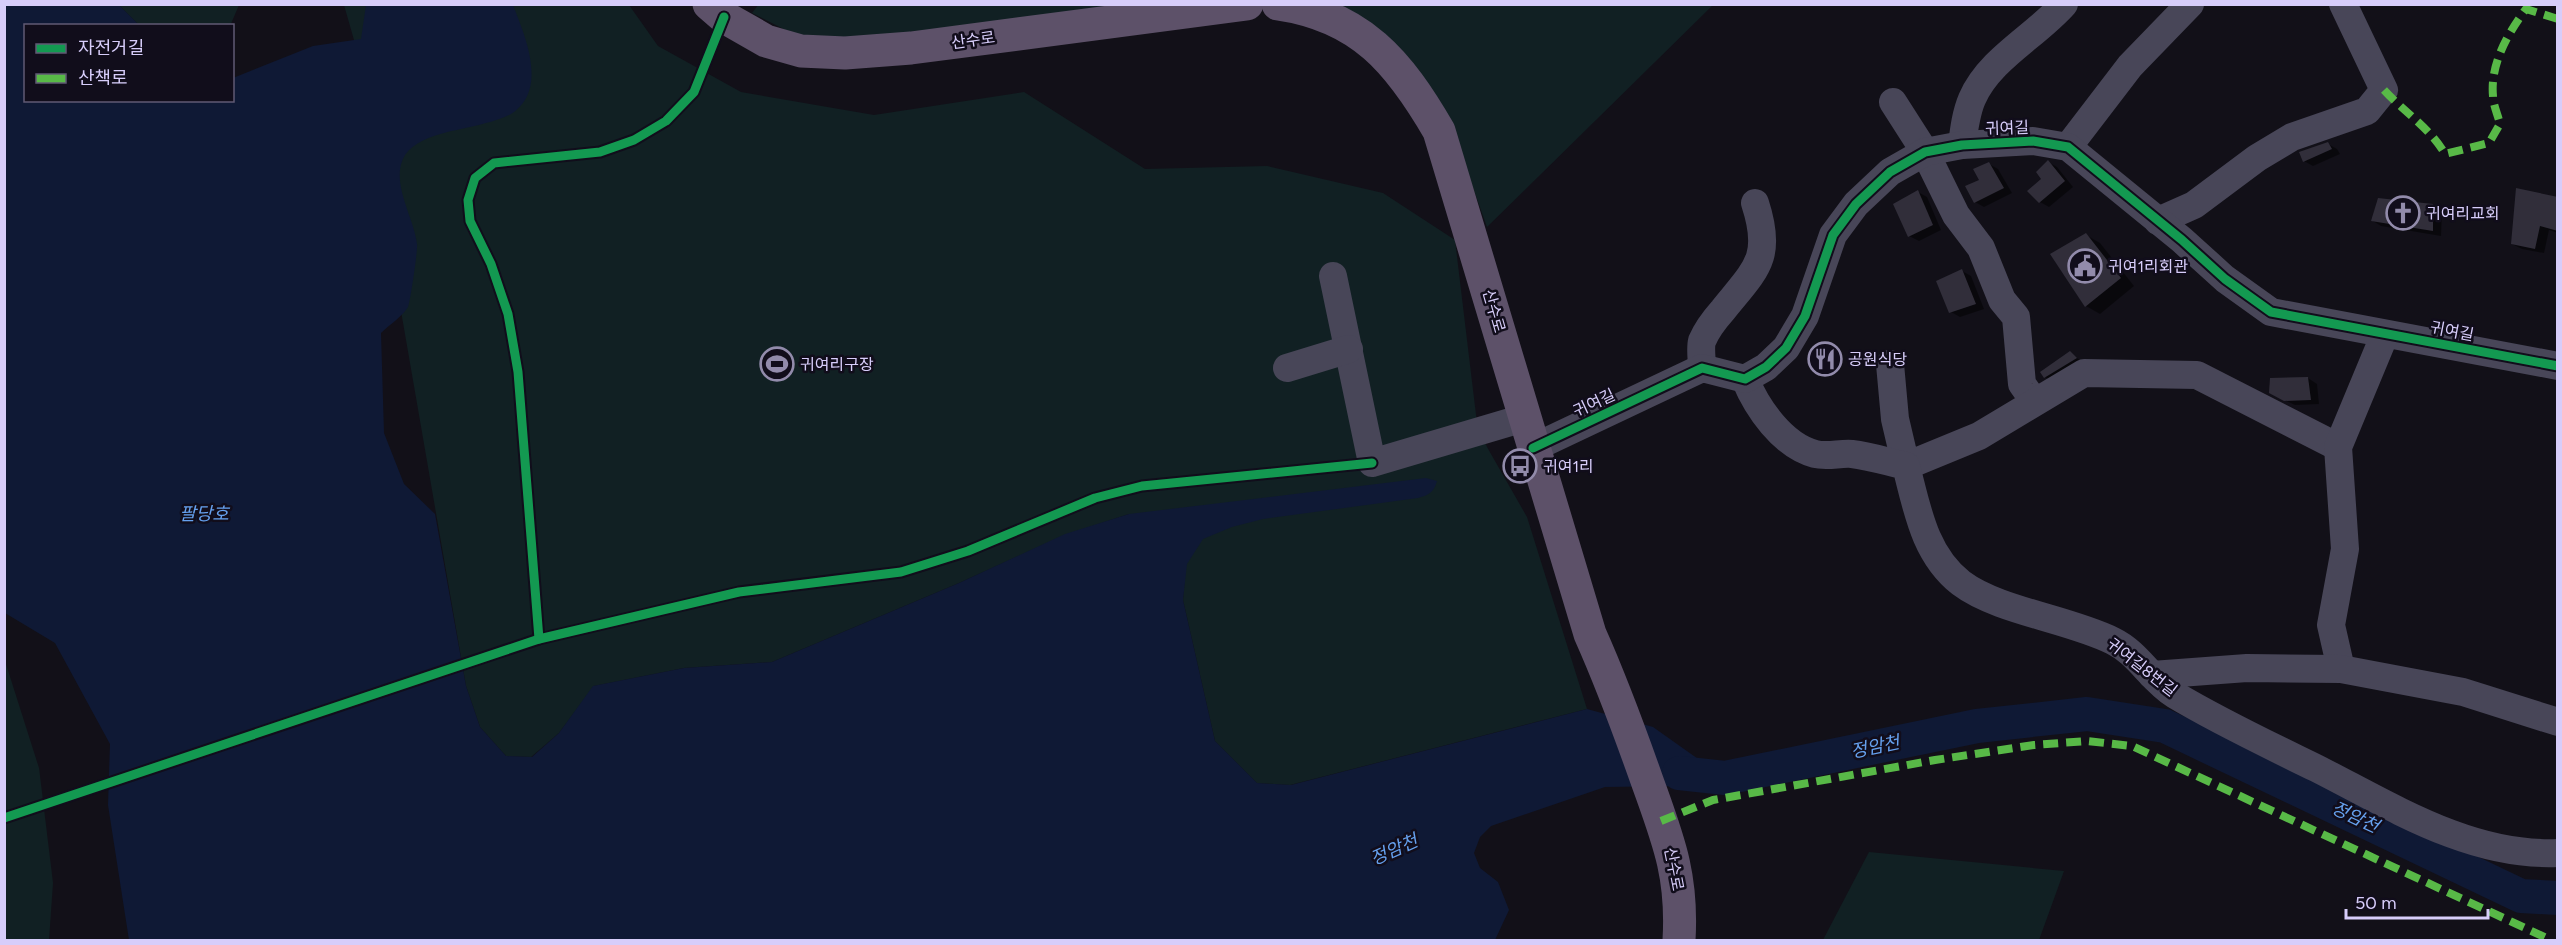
<svg xmlns="http://www.w3.org/2000/svg" width="2562" height="945" viewBox="0 0 2562 945" font-family="Figtree,'Noto Sans KR',sans-serif">
	<style>
		.green { fill: #112023 }
		.water { fill: #0f1935 }
		.shadow { fill: #0007 }
		.lines { fill: none; stroke-linecap: round; stroke-linejoin: round }
		.river { stroke: #0f1935; stroke-width: 34 }
		.building { fill: #312e3a }
		.minor { stroke: #484658; stroke-width: 28 }
		.major { stroke: #5d5169; stroke-width: 33 }
		.quiet { stroke: #58b947; stroke-width: 8; stroke-dasharray: 15 8; stroke-linecap: butt }
		.cycleway-casing { stroke: #110d1b; stroke-width: 13 }
		.cycleway { stroke: #139951; stroke-width: 9 }
		.labels { text-anchor: middle; dominant-baseline: central; stroke-width: 5; stroke-linejoin: round; paint-order: stroke }
		.street-label { font-size: 16px; fill: #d7cdfa; stroke: #110d1b }
		.poi-label { font-size: 16px; fill: #d7cdfa; stroke: #110d1b; text-anchor: start }
		.water-label { font-size: 18px; font-style: italic; fill: #66a1ef; stroke: #110d1b }
	</style>
	<rect width="100%" height="100%" fill="#121018"/>
	<g class="green">
		<polygon points="759,4 1146,5 928,34 807,41 752,13"/>
		<polygon points="119,5 239,5 230,26 139,25"/>
		<polygon points="344,5 629,5 658,46 741,92 874,115 1024,92 1145,169 1267,166 1383,193 1455,240 1477,423 1487,447 1527,517 1587,709 1290,785 1257,783 1215,741 1183,600 1186,564 1129,514 1065,535 959,583 772,662 684,668 594,686 559,733 531,757 506,756 480,727 466,686 354,40"/>
		<polygon points="1328,5 1713,5 1487,227 1451,126"/>
		<polygon points="5,661 39,768 53,883 49,940 5,940"/>
		<polygon points="1869,852 2064,871 2039,940 1823,940"/>
	</g>
	<path class="water" d="M4,5H119L139,25L26,26V100H232L233,78L313,46L361,39L366,5H513C525,36 549,90 511,114C495,123 463,128 444,133C430,137 414,142 405,155C389,181 414,217 417,244C418,250 410,303 408,307C403,316 389,325 381,333L384,433L404,484L435,514L466,686L480,727L506,756L532,757L559,733L593,686L684,668L772,662L959,583L1065,534L1129,514L1426,478L1437,481C1434,492 1429,495 1418,498L1263,519L1232,527L1203,539L1187,564L1183,600L1215,741L1257,783L1291,785L1587,709L1653,727L1725,778L1680,786L1605,787L1491,826L1480,837L1474,853L1480,868L1498,882L1509,910L1495,940H129L108,805L110,744L55,643L5,613Z"/>
	<g class="shadow">
		<polygon points="2328,144 2337,149 2340,154 2313,166 2304,161"/>
		<polygon points="2048,162 2057,167 2073,187 2049,207 2040,202"/>
		<polygon points="1989,164 1998,169 2012,193 1984,207 1975,202"/>
		<polygon points="1918,192 1927,197 1941,230 1919,241 1909,236"/>
		<polygon points="2558,199 2558,233 2549,230 2544,253 2522,249 2512,244"/>
		<polygon points="2433,205 2442,211 2441,236 2381,226 2373,221"/>
		<polygon points="2086,235 2100,243 2134,286 2100,314 2086,306"/>
		<polygon points="1962,271 1971,276 1984,309 1960,317 1951,312"/>
		<polygon points="2070,353 2085,364 2054,382 2045,377"/>
		<polygon points="2308,378 2317,384 2319,404 2295,405 2280,398"/>
	</g>
	<g class="lines">
		<polyline class="river" points="1679,773 1725,778 1977,726 2087,714 2165,726 2521,896 2558,898"/>
	</g>
	<g class="building">
		<polygon points="2328,142 2332,149 2303,162 2299,152"/>
		<polygon points="2048,160 2065,181 2039,203 2027,191 2041,179 2036,172"/>
		<polygon points="1989,162 2004,188 1974,203 1965,186 1979,180 1973,169"/>
		<polygon points="2516,188 2558,197 2558,231 2540,226 2535,249 2511,244"/>
		<polygon points="1918,190 1933,225 1908,237 1893,204"/>
		<polygon points="2378,198 2433,204 2433,231 2371,221"/>
		<polygon points="2086,233 2121,278 2085,307 2050,254"/>
		<polygon points="1962,269 1976,304 1949,313 1936,281"/>
		<polygon points="2070,351 2077,358 2044,378 2040,372"/>
		<polygon points="2308,377 2311,400 2284,401 2269,393 2270,378"/>
	</g>
	<g class="lines">
		<g class="minor">
			<polyline points="1893,102 1925,152 1956,215 1981,248 2002,300 2016,317 2022,384 2034,401"/>
			<path d="M1962,145C1964,129 1966,113 1972,99C1989,59 2036,36 2064,4"/>
			<polyline points="2068,147 2130,66 2190,4"/>
			<polyline points="2158,221 2194,205 2257,158 2292,137 2367,111 2384,90 2343,4"/>
			<polyline points="1333,276 1372,463 1524,418"/>
			<polyline points="1890,364 1895,419 1906,466 1979,436 2084,373 2197,375 2338,447"/>
			<polyline points="1287,368 1349,349"/>
			<path d="M1702,368C1702,360 1700,348 1702,341C1707,329 1715,319 1723,310C1756,269 1773,258 1755,203"/>
			<path d="M1745,379C1757,408 1782,445 1815,454C1827,457 1840,453 1852,454C1870,456 1888,462 1906,466C1917,508 1924,554 1961,583C1998,611 2069,619 2113,641C2138,653 2151,680 2175,695C2220,722 2269,745 2316,768C2391,806 2470,857 2558,853"/>
			<polyline points="1533,448 1702,368 1745,379 1766,367 1786,348 1805,316 1833,235 1856,204 1890,172 1925,152 1962,145 2033,141 2068,147 2182,240 2225,279 2271,312 2558,366"/>
			<polyline points="2341,669 2331,625 2345,549 2338,447 2385,334"/>
			<polyline points="2152,675 2247,668 2341,669 2463,692 2558,722"/>
		</g>
		<g class="major">
			<polyline points="709,4 724,17 766,41 801,51 845,53 911,48 1247,4"/>
			<path d="M1278,4C1361,16 1399,62 1439,131L1590,634C1611,681 1628,727 1645,775C1667,837 1683,873 1679,940"/>
		</g>
		<g class="quiet">
			<path d="M2384,90C2404,112 2430,128 2445,154L2489,143L2500,124C2498,115 2493,105 2493,96C2490,64 2508,33 2526,9L2558,19"/>
			<polyline points="1661,821 1713,800 1935,760 2034,745 2087,741 2132,746 2551,940"/>
		</g>
		<defs>
			<g id="cycleway">
				<polyline points="1533,448 1702,368 1745,379 1766,367 1786,348 1805,316 1833,235 1856,204 1890,172 1925,152 1962,145 2033,141 2068,147 2182,240 2225,279 2271,312 2558,366"/>
				<polyline points="539,639 518,372 508,314 491,264 470,221 468,200 475,178 494,163 600,152 634,140 666,121 694,92 724,17"/>
				<polyline points="4,818 539,639 739,592 901,572 968,551 1095,498 1142,486 1372,463"/>
			</g>
		</defs>
		<use href="#cycleway" class="cycleway-casing"/>
		<use href="#cycleway" class="cycleway"/>
	</g>
	<defs>
		<symbol id="church-ring" viewBox="-11 -11 22 22"><circle r="9.5" fill="#110d1b" stroke="#928bab" stroke-width="1.5"/><path d="M-1.2-6h2.4v3.5h3.3v2.4h-3.3V6h-2.4V-.1h-3.3v-2.4h3.3Z" fill="#928bab"/></symbol>
		<symbol id="civic-ring" viewBox="-11 -11 22 22"><circle r="9.5" fill="#110d1b" stroke="#928bab" stroke-width="1.5"/><path d="M-.6-6.5H3V-4.5H.6V-3L4-1V1h2V6H-6V1h2V-1L-.6-3ZM-1.2 2.5V6h2.4V2.5Z" fill="#928bab"/></symbol>
		<symbol id="restaurant-ring" viewBox="-11 -11 22 22"><circle r="9.5" fill="#110d1b" stroke="#928bab" stroke-width="1.5"/><path d="M-5-6h1v4h1v-4h1v4h1v-4h1v5L-1.5 .5V6h-2V.5L-5-1ZM5-6V6H3V1.5H1.5Q1.5-4 5-6Z" fill="#928bab"/></symbol>
		<symbol id="stadium-ring" viewBox="-11 -11 22 22"><circle r="9.5" fill="#110d1b" stroke="#928bab" stroke-width="1.5"/><path d="M0-5a6.5 5 0 1 0 0 10a6.5 5 0 1 0 0-10ZM-3.5-1.8h7v3.6h-7Z" fill="#928bab"/></symbol>
		<symbol id="bus-ring" viewBox="-11 -11 22 22"><circle r="9.5" fill="#110d1b" stroke="#928bab" stroke-width="1.5"/><path d="M-5-6H5V4H4V6H2V4H-2V6H-4V4H-5ZM-3.5-4V0h7V-4ZM-3.5 1.2v1.5H-2V1.2ZM2 1.2v1.5H3.5V1.2Z" fill="#928bab"/></symbol>
	</defs>
	<g fill-rule="evenodd">
		<use href="#church-ring" x="2384" y="194" width="38" height="38"/>
		<use href="#civic-ring" x="2066" y="247" width="38" height="38"/>
		<use href="#restaurant-ring" x="1806" y="340" width="38" height="38"/>
		<use href="#stadium-ring" x="758" y="345" width="38" height="38"/>
		<use href="#bus-ring" x="1501" y="447" width="38" height="38"/>
	</g>
	<g class="labels">
		<g class="street-label">
			<text transform="translate(973 40) rotate(-8)">산수로</text>
			<text transform="translate(2007 128) rotate(-2)">귀여길</text>
			<text transform="translate(1494 311) rotate(74)">산수로</text>
			<text transform="translate(2452 331) rotate(11)">귀여길</text>
			<text transform="translate(1594 403) rotate(-25)">귀여길</text>
			<text transform="translate(2142 667) rotate(38)">귀여길8번길</text>
			<text transform="translate(1674 869) rotate(79)">산수로</text>
		</g>
		<g class="poi-label">
			<text x="2426" y="213">귀여리교회</text>
			<text x="2108" y="266">귀여1리회관</text>
			<text x="1848" y="359">공원식당</text>
			<text x="800" y="364">귀여리구장</text>
			<text x="1543" y="466">귀여1리</text>
		</g>
		<g class="water-label">
			<text x="204" y="514">팔당호</text>
			<text transform="translate(1875 747) rotate(-12)">정암천</text>
			<text transform="translate(2355 817) rotate(25)">정암천</text>
			<text transform="translate(1394 850) rotate(-24)">정암천</text>
		</g>
	</g>
	<rect width="2562" height="945" fill="none" stroke="#d7cdfa" stroke-width="12"/>
	<rect x="24" y="24" width="210" height="78" fill="#110d1b" stroke="#605a74" stroke-width="1.5"/>
	<rect x="36" y="44" width="30" height="9" fill="#139951" stroke="#605a74" stroke-width="1.5"/>
	<text x="78" y="54" font-size="18" fill="#d7cdfa">자전거길</text>
	<rect x="36" y="74" width="30" height="9" fill="#58b947" stroke="#605a74" stroke-width="1.5"/>
	<text x="78" y="84" font-size="18" fill="#d7cdfa">산책로</text>
	<path d="M2346 909v9h142v-9" fill="none" stroke="#d7cdfa" stroke-width="3"/>
	<text x="2355" y="909" font-size="18" fill="#d7cdfa" stroke="#110d1b" stroke-width="4.5" paint-order="stroke">50 m</text>
</svg>
